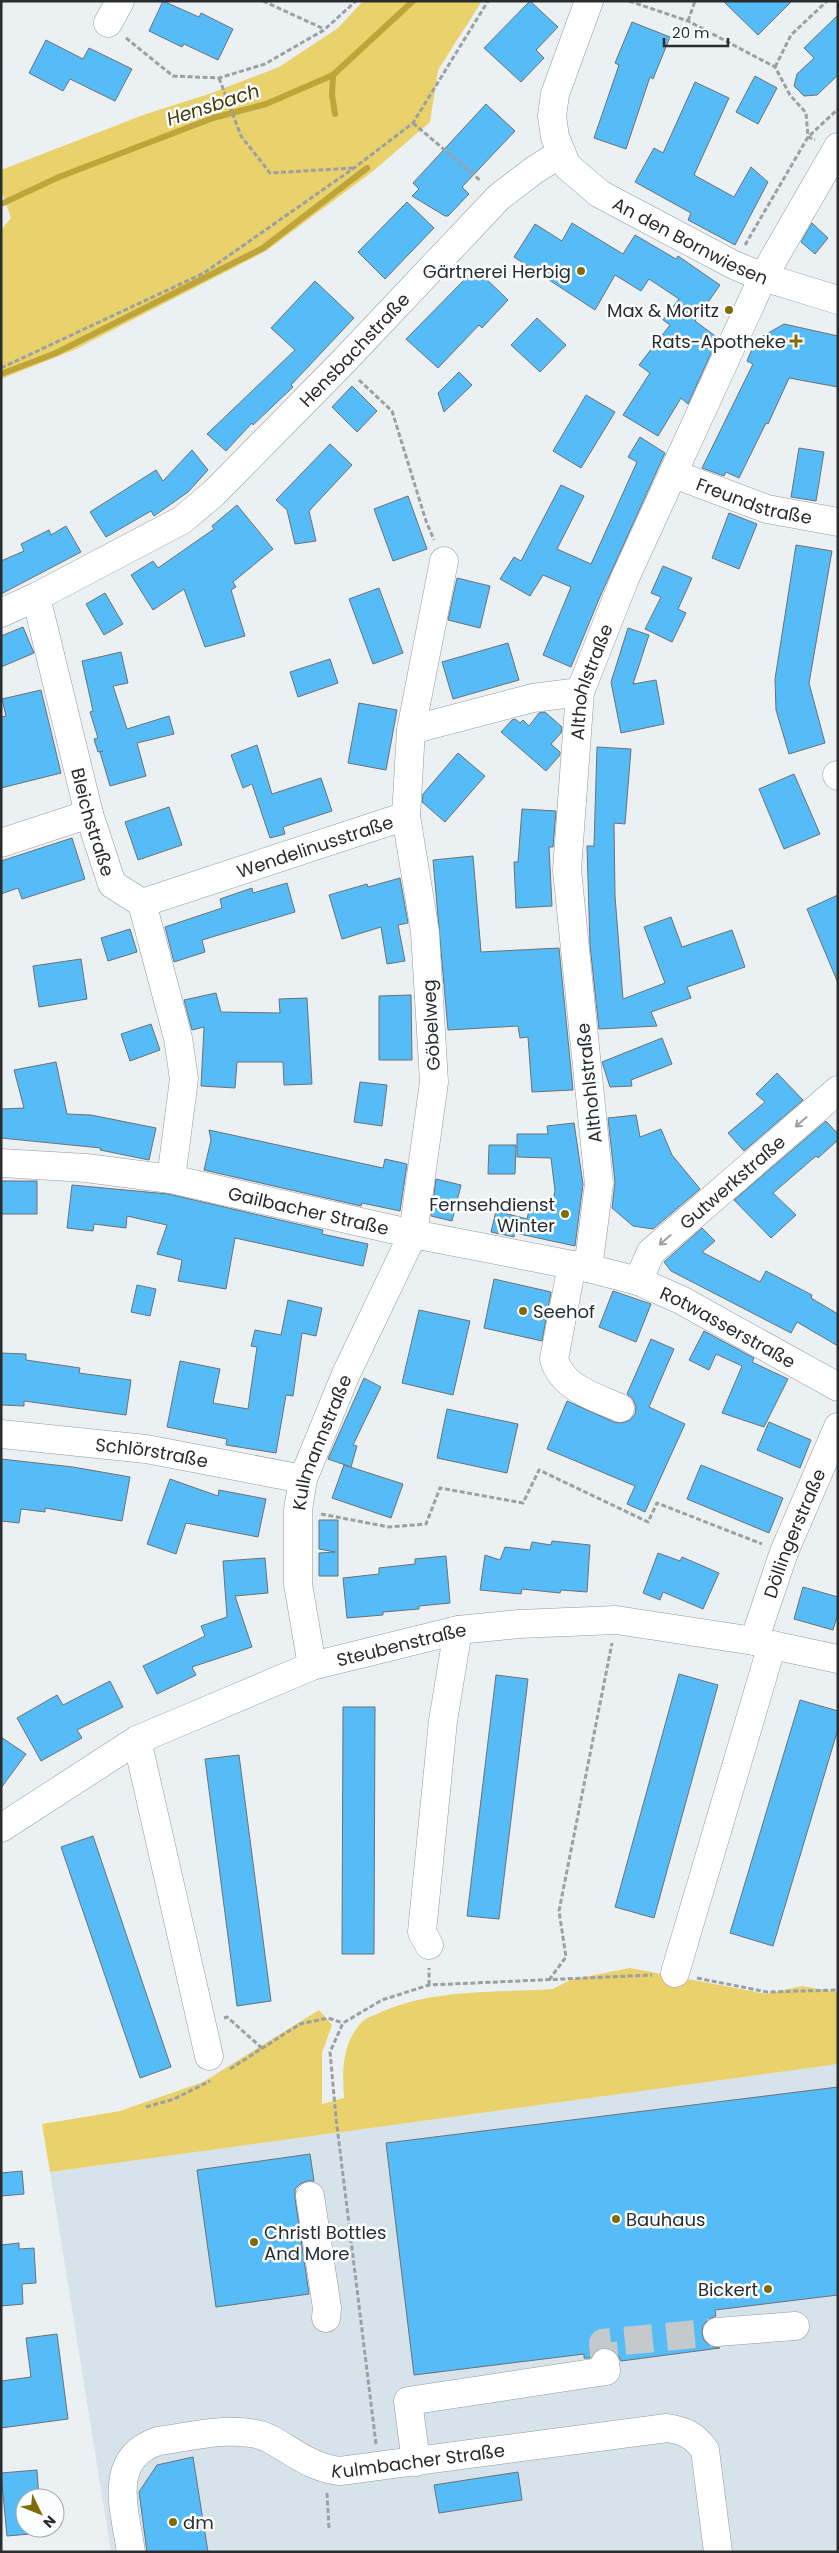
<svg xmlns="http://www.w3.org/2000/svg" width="839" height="2553" viewBox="0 0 839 2553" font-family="Poppins,sans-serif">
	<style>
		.built { fill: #d7e3eb }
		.green { fill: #e9d16b }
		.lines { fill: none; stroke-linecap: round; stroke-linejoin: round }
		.stream { stroke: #bda539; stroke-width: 6 }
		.building { fill: #55bcf7; stroke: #6d7174 }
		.minor-tunnel { stroke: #c4c9cb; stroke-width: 28; stroke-dasharray: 28 14; stroke-linecap: butt }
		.minor-casing { stroke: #95999d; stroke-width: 29 }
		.path { stroke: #9ca0a2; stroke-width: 3; stroke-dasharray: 5 2.5; stroke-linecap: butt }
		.minor { stroke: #fff; stroke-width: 28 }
		.oneway { stroke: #9fa0a0 }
		.poi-dot { fill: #806c07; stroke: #fbfdfe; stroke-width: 2 }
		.labels { text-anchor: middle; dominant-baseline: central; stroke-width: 5; stroke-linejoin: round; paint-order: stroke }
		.street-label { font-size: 18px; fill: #2a2c2d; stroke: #fbfdfe }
		.poi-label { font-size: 18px; fill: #2a2c2d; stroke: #fbfdfe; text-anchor: end }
		.water-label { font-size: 19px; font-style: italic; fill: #453b0f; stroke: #fbfdfe }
	</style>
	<rect width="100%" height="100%" fill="#ebf0f3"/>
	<polygon class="built" points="838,2064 838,2552 111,2552 50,2172"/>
	<g class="green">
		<polygon points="363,1 482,1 438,70 430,122 372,172 266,251 74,350 1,379 1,230 11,218 1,189 1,170 146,114 209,94 279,67 338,28"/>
		<path d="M630,1968L766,1994L802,1986L838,1992V2064L50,2172L42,2124L120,2111L203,2082L319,2010L332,2025L322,2053V2104L344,2098C342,2071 342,2044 361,2023C365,2018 372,2016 377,2014C431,1988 494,1993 553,1989L570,1980Z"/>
	</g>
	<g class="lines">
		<g class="stream">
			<polyline points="333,75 332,95 335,114"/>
			<polyline points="1,204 59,177 213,118 266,104 333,75 413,1"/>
			<polyline points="1,374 56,353 263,248 367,168"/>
		</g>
	</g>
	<g class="building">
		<polygon points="163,1 199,17 201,13 233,29 218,60 184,44 182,47 149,31"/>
		<polygon points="530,1 558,27 536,50 544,58 521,82 484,48"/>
		<polygon points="723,1 792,1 758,35"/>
		<polygon points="838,15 838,75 817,95 804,96 794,86 797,74 814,58 804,48"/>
		<polygon points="632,22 670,37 653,79 650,77 626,149 594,138 619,65 615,63"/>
		<polygon points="46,40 83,59 89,48 132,69 115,101 70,79 63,91 29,73"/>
		<polygon points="755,76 777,88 758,124 736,112"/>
		<polygon points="695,82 729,98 694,175 734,197 751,167 768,182 735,245 688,220 691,213 635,182 654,148 663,153"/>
		<polygon points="486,104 515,131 462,187 469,194 448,216 445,216 412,196 419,189 413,183"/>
		<polygon points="407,202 434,228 385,279 358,252"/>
		<polygon points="572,223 623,254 635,235 676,259 678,256 720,285 695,321 718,338 688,404 681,398 658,436 623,415 650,373 639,365 670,325 663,320 679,299 649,279 641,291 615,275 595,310 514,257 535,224 562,241"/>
		<polygon points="812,223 828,238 815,254 801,242"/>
		<polygon points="472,272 479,272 508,300 482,328 479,325 438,368 406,339"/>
		<polygon points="315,281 354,318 291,385 293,387 253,425 252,423 226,451 207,434 295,350 271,328"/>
		<polygon points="537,318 566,345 540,372 511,345"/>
		<polygon points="784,324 838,336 838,387 789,378 768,424 766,423 739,478 726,472 724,476 702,468 753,364 747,361 756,340"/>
		<polygon points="459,372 472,385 444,412 438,393"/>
		<polygon points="352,386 377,411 357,432 332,407"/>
		<polygon points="586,395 615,412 581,468 553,451"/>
		<polygon points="640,437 665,453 599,599 571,667 543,655 571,587 543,575 530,596 500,579 514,557 521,561 561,485 584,496 557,549 591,564 637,462 628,457"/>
		<polygon points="330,444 352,465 309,511 316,541 295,544 287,510 276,500"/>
		<polygon points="799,448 824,452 816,501 791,497"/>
		<polygon points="192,450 208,470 188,492 154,516 151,511 106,537 90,512 156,470 163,481"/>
		<polygon points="408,496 427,549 393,561 374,509"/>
		<polygon points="237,505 273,549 233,582 236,587 231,590 245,636 205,647 184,589 153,610 131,575 153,561 158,568 214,529 212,526"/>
		<polygon points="729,513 757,524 739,569 712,558"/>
		<polygon points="66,526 81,552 1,594 1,561 24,551 21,544 49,530 51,535"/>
		<polygon points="796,545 832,551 809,683 825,743 789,754 776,710 775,679"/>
		<polygon points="663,566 692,578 678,609 686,613 672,642 645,629 661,597 651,593"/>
		<polygon points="457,578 490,586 480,628 448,620"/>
		<polygon points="379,588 403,653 373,664 349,599"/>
		<polygon points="105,593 123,624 104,635 86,604"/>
		<polygon points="23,627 34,653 1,667 1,636"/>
		<polygon points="628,628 649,635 633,684 656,680 664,724 621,733 611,682"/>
		<polygon points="508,643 519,680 453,699 442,662"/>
		<polygon points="121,652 128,683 113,686 127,729 169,716 174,734 137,743 146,776 110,786 100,752 103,751 98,752 94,739 98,738 90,712 93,711 82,661"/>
		<polygon points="330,659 338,683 298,697 290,672"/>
		<polygon points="41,690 61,773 1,788 1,717 6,716 2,699"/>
		<polygon points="359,703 397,710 386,770 348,763"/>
		<polygon points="545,712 562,727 561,733 551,744 560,752 560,755 546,771 501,732 512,720 515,719 520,723 523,720 529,726 539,713"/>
		<polygon points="257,745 272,794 321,778 332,811 283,827 285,834 270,838 252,784 243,788 231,755"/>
		<polygon points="597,747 631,749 625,824 614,823 615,896 623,999 665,983 644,927 671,917 682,947 732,930 745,967 687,987 691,998 651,1012 657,1026 599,1029 590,945 587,846 594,846"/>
		<polygon points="458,753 485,776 445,822 422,802 423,794"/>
		<polygon points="794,774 820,834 784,849 759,789"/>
		<polygon points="169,807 182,845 138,860 125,822"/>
		<polygon points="522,809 556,811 553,847 549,847 552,906 516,908 514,862 518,862"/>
		<polygon points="72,838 85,879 22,899 18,888 1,894 1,861"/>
		<polygon points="473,856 481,952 559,948 573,1090 532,1092 528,1037 520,1038 518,1026 448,1030 433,860"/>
		<polygon points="400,878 408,923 398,925 405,961 387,964 381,927 342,939 329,895 367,884 368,887"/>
		<polygon points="287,883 295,912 202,940 205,952 174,962 165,927 222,908 220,899 252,888 253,893"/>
		<polygon points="838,895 838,983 807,909"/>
		<polygon points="130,929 137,952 108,961 101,938"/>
		<polygon points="81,959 87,999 39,1007 33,966"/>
		<polygon points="216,993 221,1012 280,1013 279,999 307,998 312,1084 284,1085 283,1062 237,1062 235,1088 201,1086 204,1027 192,1030 184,1000"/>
		<polygon points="411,995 412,1060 379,1060 379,996"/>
		<polygon points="151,1024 160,1050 130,1061 121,1034"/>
		<polygon points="662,1038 672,1064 631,1080 632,1086 610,1087 602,1062"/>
		<polygon points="56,1062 67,1114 91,1115 156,1128 149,1160 100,1150 101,1148 1,1138 1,1109 24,1108 14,1070"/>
		<polygon points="777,1073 803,1100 744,1151 728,1133 765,1102 756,1094"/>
		<polygon points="360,1082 387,1085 382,1126 354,1122"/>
		<polygon points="636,1115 640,1137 661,1129 672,1155 700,1189 653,1229 633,1226 612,1208 615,1182 608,1118"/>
		<polygon points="826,1121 838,1134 838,1140 818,1158 816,1156 773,1193 796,1215 771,1238 734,1200"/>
		<polygon points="574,1123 583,1184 575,1246 515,1233 514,1237 491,1232 496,1211 527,1219 530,1206 550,1211 555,1191 551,1158 517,1157 517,1134 548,1134 547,1126"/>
		<polygon points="209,1130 383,1168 385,1159 407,1164 400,1211 362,1203 361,1206 204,1170 211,1140"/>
		<polygon points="489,1145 516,1145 515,1174 488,1174"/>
		<polygon points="436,1179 461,1185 452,1221 431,1216"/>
		<rect x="1" y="1181" width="36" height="33"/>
		<polygon points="72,1185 168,1194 323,1230 322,1234 368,1244 363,1266 235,1238 226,1289 178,1281 182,1260 157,1254 167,1225 127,1216 126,1228 94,1224 93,1231 67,1228"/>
		<polygon points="702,1228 715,1241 702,1252 760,1282 766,1271 812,1295 811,1298 838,1314 838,1346 797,1322 791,1333 671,1271 664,1262"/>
		<polygon points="494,1279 551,1292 542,1341 484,1328"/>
		<polygon points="137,1285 156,1289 150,1316 131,1312"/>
		<polygon points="613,1291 651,1304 636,1342 599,1327"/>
		<polygon points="288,1300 322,1308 316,1336 302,1333 293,1396 286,1395 276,1453 226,1445 227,1439 167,1427 180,1361 220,1369 213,1403 248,1409 257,1347 251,1346 255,1330 281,1335"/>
		<polygon points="419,1310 470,1321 453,1395 402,1383"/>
		<polygon points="704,1331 754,1358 752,1362 788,1379 764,1427 722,1413 742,1366 716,1354 709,1370 689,1360"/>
		<polygon points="651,1339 674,1349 649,1407 685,1424 645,1512 627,1504 635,1486 547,1449 567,1401 614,1422 622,1423 630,1420 635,1414 636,1407 633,1399 627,1394"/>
		<polygon points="1,1353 26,1354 26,1360 80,1368 79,1373 131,1380 126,1415 24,1401 24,1406 1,1405"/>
		<polygon points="364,1378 381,1387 353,1445 357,1446 351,1467 328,1459"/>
		<polygon points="447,1409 518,1424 507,1473 437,1458"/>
		<polygon points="769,1422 811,1440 800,1468 757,1450"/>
		<polygon points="1,1459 73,1467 130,1477 122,1521 45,1508 45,1512 21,1509 19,1523 1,1521"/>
		<polygon points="344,1465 403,1484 391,1518 332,1498"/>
		<polygon points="701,1465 783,1498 769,1533 687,1499"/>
		<polygon points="170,1479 218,1496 219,1490 266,1499 258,1537 186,1523 176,1554 147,1544"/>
		<polygon points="319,1520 338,1520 338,1576 319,1576 319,1553 335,1552 319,1549"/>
		<polygon points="552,1541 590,1545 587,1592 561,1590 560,1593 522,1589 521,1594 480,1590 485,1555 500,1560 505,1547 530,1550 532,1542 551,1545"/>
		<polygon points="658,1553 680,1561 682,1557 719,1573 703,1609 663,1592 660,1600 643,1593"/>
		<polygon points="446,1556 450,1603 419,1606 419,1609 383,1612 383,1615 347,1618 343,1578 379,1574 379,1568 415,1564 415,1559"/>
		<polygon points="265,1558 268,1593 235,1596 252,1647 192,1667 196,1675 157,1694 143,1666 205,1636 201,1626 227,1617 223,1561"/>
		<polygon points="803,1587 838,1597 838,1613 833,1630 794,1619"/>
		<polygon points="679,1674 718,1685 654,1918 615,1907"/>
		<polygon points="496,1675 528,1679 499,1919 467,1916"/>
		<polygon points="110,1681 123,1707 77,1730 82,1738 41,1761 17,1718 57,1695 63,1705"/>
		<polygon points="800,1700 838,1711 838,1729 773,1946 730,1933"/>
		<polygon points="343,1707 375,1707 374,1954 342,1954"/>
		<polygon points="1,1737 26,1754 1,1788"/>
		<polygon points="239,1755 271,2001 237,2006 205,1759"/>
		<polygon points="93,1836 171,2067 140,2078 61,1847"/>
		<polygon points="838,2087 838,2295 715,2310 716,2316 709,2319 703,2325 702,2334 704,2340 710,2346 720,2348 621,2361 617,2353 612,2349 604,2348 595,2351 590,2358 584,2358 584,2354 414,2375 386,2143"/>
		<polygon points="310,2154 314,2181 307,2181 300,2184 295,2189 295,2198 309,2294 216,2307 197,2170"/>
		<polygon points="22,2171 24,2194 1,2196 1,2173"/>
		<polygon points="19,2243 19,2249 34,2248 36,2283 22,2284 23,2304 1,2306 1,2245"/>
		<polygon points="57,2334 68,2419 1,2428 1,2381 31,2377 26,2338"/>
		<polygon points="193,2457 208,2552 147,2552 139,2492 157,2465"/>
		<polygon points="37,2470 39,2498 25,2498 25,2528 41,2528 42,2533 7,2536 1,2473"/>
		<polygon points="518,2472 522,2500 439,2513 434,2485"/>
	</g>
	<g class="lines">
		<polyline class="minor-tunnel" points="605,2363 603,2343 717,2332"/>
		<defs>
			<g id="minor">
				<path id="s1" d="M589,1L555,94L552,116L555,137L567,166L600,194L734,265L763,277L838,300"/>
				<polyline points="108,23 120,1"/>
				<path id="s2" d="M674,474L767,509L838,522"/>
				<path id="s3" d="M36,597L89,814L112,884L142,903L178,1038L184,1079L171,1179"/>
				<path id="s4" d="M1,613L36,597L182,520L214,493L342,363L499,197L533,171L561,153"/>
				<polyline points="411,730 444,561"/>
				<polyline points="837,775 838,776"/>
				<polyline points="1,843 89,814"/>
				<path id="s5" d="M142,903L406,816L411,730L533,698L580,692"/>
				<path id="s6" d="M1,1163L86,1168L171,1179L413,1234L588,1268L638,1281L681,1300L838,1387"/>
				<path d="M572,1265L554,1359C562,1388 595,1397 620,1408"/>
				<path id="s7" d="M588,1268L599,1184L567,870L580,692L625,578L763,277L838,147"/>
				<path id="s8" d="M638,1281L651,1252L838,1090"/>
				<path id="s9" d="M1,1434L146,1449L303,1479"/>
				<path id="s10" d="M754,1641L784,1552L838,1427"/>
				<path id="s11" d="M312,1666L298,1584V1510L303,1479L346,1374L413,1234L434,1082L425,932L406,816"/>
				<polyline points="137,1740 209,2056"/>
				<path id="s12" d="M1,1828L137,1740L312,1666L458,1630L519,1624L616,1620L754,1641L838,1659"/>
				<polyline points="429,1945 422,1932 443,1721 458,1630"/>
				<polyline points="675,1973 772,1645"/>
				<polyline points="310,2196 327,2308 326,2318"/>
				<polyline points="717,2332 795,2326"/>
				<polyline points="416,2462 408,2401 606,2371 605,2363"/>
				<path id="s13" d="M131,2552C125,2510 106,2459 158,2441C190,2437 238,2424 268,2438C293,2451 311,2468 340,2471L667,2428C685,2431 694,2435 705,2450L718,2552"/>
			</g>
		</defs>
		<use href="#minor" class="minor-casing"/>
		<g class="path">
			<polyline points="263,1 324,29"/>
			<polyline points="629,1 688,21 775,67 790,95 806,113 808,137 815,140"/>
			<polyline points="688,21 695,1"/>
			<polyline points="126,38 173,76 219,78 265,64 324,30 356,1"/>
			<polyline points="775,67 791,35 827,1"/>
			<polyline points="219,78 241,136 270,173 353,168"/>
			<polyline points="413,123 481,181"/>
			<polyline points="745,245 808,137 838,109"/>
			<polyline points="1,368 204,273 354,168 413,123 488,1"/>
			<polyline points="359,380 392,411 426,521 434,540"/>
			<polyline points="321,1514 389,1527 426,1524 440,1488 523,1503 539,1470 648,1522 657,1503 762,1544"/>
			<polyline points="697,1978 767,1992 838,1990"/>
			<polyline points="549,1980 566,1957 559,1911 612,1643"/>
			<polyline points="429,1985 429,1968"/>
			<polyline points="224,2018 227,2017 263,2049"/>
			<polyline points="230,2069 300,2024 328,2018 343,2023"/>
			<polyline points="146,2107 174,2099 210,2081"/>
			<polyline points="376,2444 336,2118 330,2052 343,2023 382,2000 429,1985 652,1975"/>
			<polyline points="327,2493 329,2529"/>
		</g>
		<use href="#minor" class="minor"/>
	</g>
	<defs><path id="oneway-shaft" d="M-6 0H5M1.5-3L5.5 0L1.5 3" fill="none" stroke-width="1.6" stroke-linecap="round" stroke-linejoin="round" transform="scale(1.25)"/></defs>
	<g class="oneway">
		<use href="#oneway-shaft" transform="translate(801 1122) rotate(139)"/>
		<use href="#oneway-shaft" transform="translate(665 1240) rotate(139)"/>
	</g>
	<g class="poi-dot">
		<circle cx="581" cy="271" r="5"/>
		<circle cx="729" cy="310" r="5"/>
		<path d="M793.5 333.5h5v5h5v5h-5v5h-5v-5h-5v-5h5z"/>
		<circle cx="565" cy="1214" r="5"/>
		<circle cx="523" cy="1311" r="5"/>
		<circle cx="616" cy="2219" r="5"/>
		<circle cx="254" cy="2242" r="5"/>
		<circle cx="768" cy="2289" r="5"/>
		<circle cx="173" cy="2522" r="5"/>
	</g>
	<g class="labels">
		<g class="street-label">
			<text stroke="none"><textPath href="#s1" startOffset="319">An den Bornwiesen</textPath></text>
			<text stroke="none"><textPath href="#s4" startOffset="446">Hensbachstraße</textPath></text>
			<text stroke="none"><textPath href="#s2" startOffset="85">Freundstraße</textPath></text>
			<text stroke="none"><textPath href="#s7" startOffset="591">Althohlstraße</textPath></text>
			<text stroke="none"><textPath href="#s3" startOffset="232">Bleichstraße</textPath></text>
			<text stroke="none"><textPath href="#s5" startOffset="182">Wendelinusstraße</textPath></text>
			<text transform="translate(431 1025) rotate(-93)">Göbelweg</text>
			<text transform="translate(589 1083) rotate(-96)">Althohlstraße</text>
			<text stroke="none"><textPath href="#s8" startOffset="139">Gutwerkstraße</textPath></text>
			<text stroke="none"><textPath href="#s6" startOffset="312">Gailbacher Straße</textPath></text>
			<text stroke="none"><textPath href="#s6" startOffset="750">Rotwasserstraße</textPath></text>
			<text stroke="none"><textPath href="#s11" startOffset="229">Kullmannstraße</textPath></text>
			<text stroke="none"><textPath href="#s9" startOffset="152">Schlörstraße</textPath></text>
			<text stroke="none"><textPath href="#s10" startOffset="115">Döllingerstraße</textPath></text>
			<text stroke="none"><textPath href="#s12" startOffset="444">Steubenstraße</textPath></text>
			<text stroke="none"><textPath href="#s13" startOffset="398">Kulmbacher Straße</textPath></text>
		</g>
		<g class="poi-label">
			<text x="571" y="271">Gärtnerei Herbig</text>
			<text x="719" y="310">Max &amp; Moritz</text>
			<text x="786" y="341">Rats-Apotheke</text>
			<text x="555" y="1204">Fernsehdienst<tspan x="555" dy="21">Winter</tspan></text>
			<text x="533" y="1311" text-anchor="start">Seehof</text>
			<text x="626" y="2219" text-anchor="start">Bauhaus</text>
			<text x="264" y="2232" text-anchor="start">Christl Bottles<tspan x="264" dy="21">And More</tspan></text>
			<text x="758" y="2289">Bickert</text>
			<text x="183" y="2522" text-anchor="start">dm</text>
		</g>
		<g class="water-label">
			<text transform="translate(213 105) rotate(-18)">Hensbach</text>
		</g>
	</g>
	<rect width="839" height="2553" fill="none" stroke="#2a2c2d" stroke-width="5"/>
	<g transform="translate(40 2513) rotate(133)"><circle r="24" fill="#fbfdfe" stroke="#a7a9aa"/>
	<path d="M0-4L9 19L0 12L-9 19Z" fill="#806c07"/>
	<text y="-8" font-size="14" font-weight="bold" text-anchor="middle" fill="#2a2c2d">N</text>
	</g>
	<path d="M664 38v8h64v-8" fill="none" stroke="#2a2c2d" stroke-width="2.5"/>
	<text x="672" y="38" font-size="15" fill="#2a2c2d" stroke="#fbfdfe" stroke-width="4" paint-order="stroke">20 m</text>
</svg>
